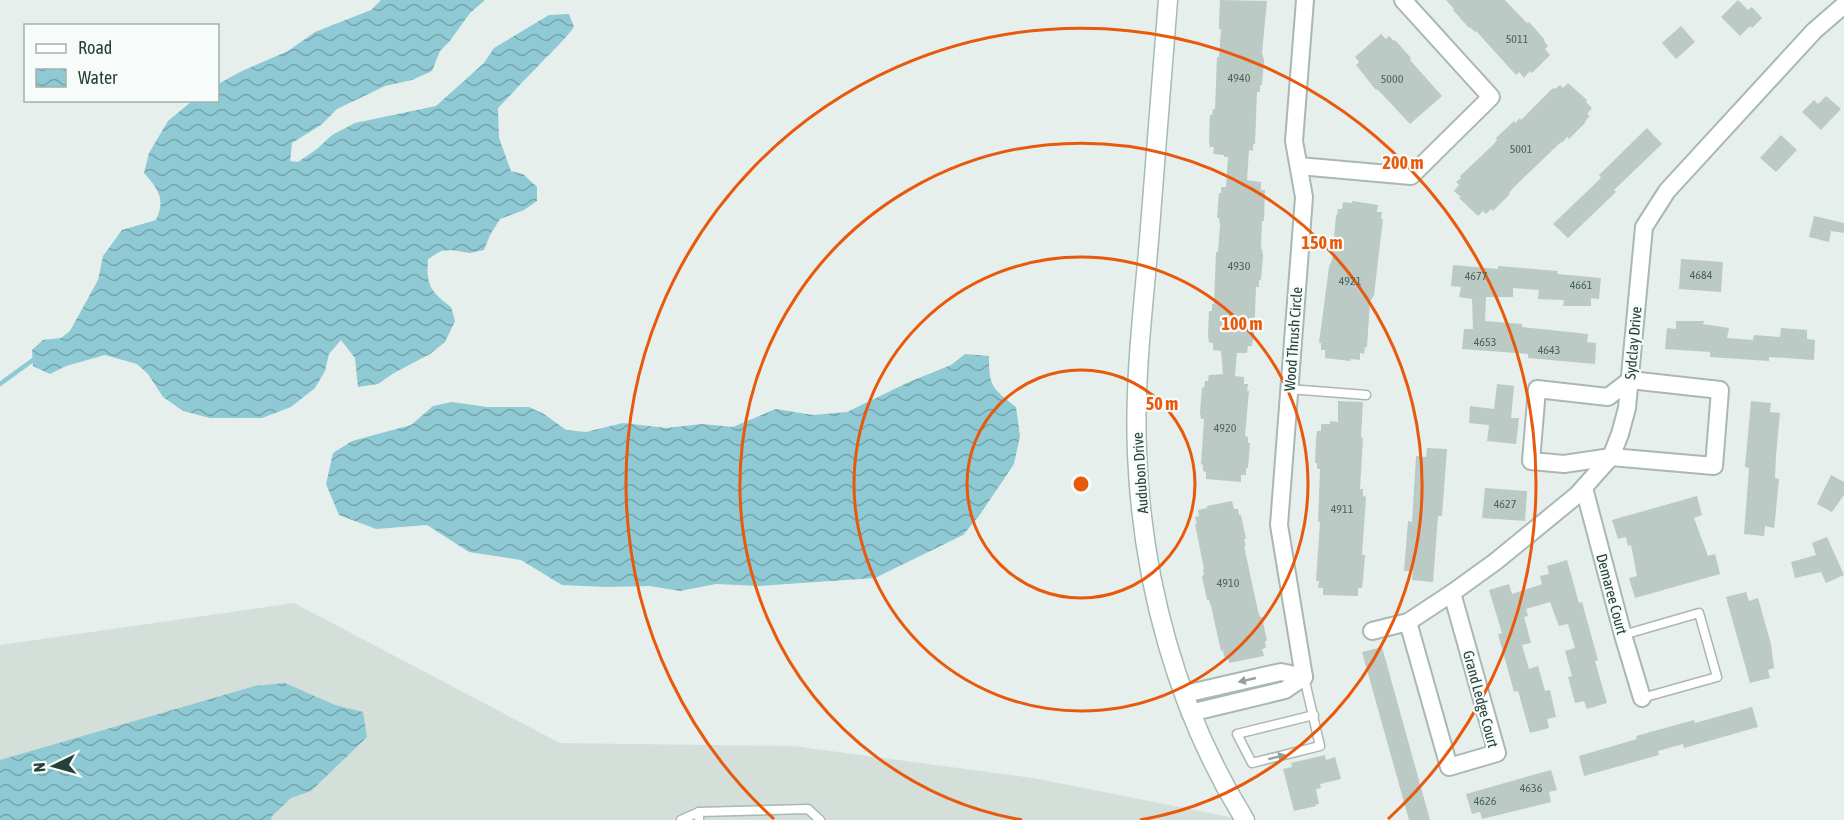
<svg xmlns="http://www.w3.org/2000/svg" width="1844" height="820" viewBox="0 0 1844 820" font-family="'Asap Condensed',sans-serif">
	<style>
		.built { fill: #d4dfda }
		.water { fill: url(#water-waves) }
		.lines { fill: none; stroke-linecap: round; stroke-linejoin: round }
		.stream { stroke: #8ec9d4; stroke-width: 4.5 }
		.building { fill: #bbcac4 }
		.lane-casing { stroke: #a8b8b2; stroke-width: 11 }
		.street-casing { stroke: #a8b8b2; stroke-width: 20 }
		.secondary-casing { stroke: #a4bbb3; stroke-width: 21 }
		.lane { stroke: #fff; stroke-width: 8 }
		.street { stroke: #fff; stroke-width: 16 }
		.secondary { stroke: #fff; stroke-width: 18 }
		.oneway { fill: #92a09c }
		.ring { fill: none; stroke: #e8590c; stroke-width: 3 }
		.labels { text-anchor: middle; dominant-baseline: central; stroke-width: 4.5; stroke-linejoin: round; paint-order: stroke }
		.number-label { font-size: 12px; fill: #4a645c }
		.street-label { font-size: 15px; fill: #24423a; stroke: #f7fbf9 }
		.centre { fill: #e8590c; stroke: #f7fbf9; stroke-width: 3 }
		.ring-label { font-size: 18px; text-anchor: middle; font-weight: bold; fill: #e8590c; stroke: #f7fbf9; stroke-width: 4.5; stroke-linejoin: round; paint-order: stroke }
	</style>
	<defs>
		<pattern id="water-waves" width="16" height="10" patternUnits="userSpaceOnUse" patternTransform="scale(1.5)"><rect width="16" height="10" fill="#8ec9d4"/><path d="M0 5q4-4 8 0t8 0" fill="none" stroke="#74a5ad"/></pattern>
	</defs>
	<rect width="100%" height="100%" fill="#e6efeb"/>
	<polygon class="built" points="294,603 560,743 793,746 1033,778 1245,820 0,820 0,645"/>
	<g class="water">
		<path d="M381,0H485L470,13L449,42L440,51L432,71L412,80L385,86L337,109L321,125L292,143L290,161L298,162L317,149L332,135L355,123L436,106L484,63L494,48L549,15L569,14L574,27C563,42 550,53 538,66C524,80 512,94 498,108L499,138L511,171L523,174L537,187V201L524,210L500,219L490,235L484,250L470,253L451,250L441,251L428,259C426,285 430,291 451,307L455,321L445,342L430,354L394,373L378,384L358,387L355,358L341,340L329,354L325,371L315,388L291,407L262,418H210L183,411L163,397L148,374L137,364L105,355L66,366L50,374L33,366L32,350L43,340L61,338L70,331L98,280L103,256L122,230L156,220C166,198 158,189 144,173L149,153L168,121L192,101L218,100V84L242,71L288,51L315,32L371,10Z"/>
		<path d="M965,354L989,356C989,387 992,388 1016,407L1020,436L1014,464L979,516L963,535L875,578L760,586L716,584L680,591L650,586L606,587L562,585L521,560L469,552L427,525L376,529L339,515L326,484L333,453L352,441L411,425L433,406L452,402L487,407H529L544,414L566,430L586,432L623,423L666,428L702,424L733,427L776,409L813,415L847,412L909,382L951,365Z"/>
		<polygon points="285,683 335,705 363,712 367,737 311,791 291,798 272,816 271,820 0,820 0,760 255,686"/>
	</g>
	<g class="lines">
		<polyline class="stream" points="0,384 33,360"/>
	</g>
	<g class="building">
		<polygon points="1220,0 1267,1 1262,53 1264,60 1262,85 1260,85 1260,92 1257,92 1255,144 1253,144 1253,151 1249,150 1247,180 1261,182 1261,190 1265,190 1264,221 1262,221 1261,249 1262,249 1263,256 1261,280 1259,280 1259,287 1256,287 1254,339 1253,339 1252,346 1248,346 1247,353 1237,353 1235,376 1244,377 1244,384 1248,384 1247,391 1249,391 1245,436 1248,437 1248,443 1250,443 1248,468 1246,468 1246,475 1241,475 1241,482 1206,479 1206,472 1203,471 1203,465 1201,464 1204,419 1201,419 1200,412 1202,387 1204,388 1205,381 1208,381 1209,375 1223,374 1221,351 1213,350 1213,343 1209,342 1208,335 1209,311 1212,311 1212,304 1214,304 1216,252 1218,252 1220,225 1219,218 1217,218 1219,193 1221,193 1221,187 1226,187 1228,157 1224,157 1224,155 1213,154 1214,147 1210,147 1209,140 1210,115 1212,115 1213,109 1215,109 1217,57 1219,57 1221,29 1219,29 1219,22"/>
		<polygon points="1446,0 1505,0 1522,18 1527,23 1529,22 1545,40 1544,41 1548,46 1545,49 1550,55 1532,73 1530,71 1524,78 1519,72 1516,75 1476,31 1475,32 1470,27 1469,28 1453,10 1454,9"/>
		<polygon points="1738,0 1748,10 1752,7 1762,18 1752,28 1750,26 1740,36 1721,17"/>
		<polygon points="1681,26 1695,42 1676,59 1662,43"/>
		<polygon points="1381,34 1386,39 1389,36 1394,41 1395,40 1411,58 1410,60 1442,96 1410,124 1382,94 1377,89 1376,90 1356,65 1359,62 1355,57"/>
		<polygon points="1568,83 1587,100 1586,102 1592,108 1587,114 1590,116 1585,121 1586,122 1569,139 1567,137 1562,143 1561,142 1514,187 1509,193 1510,194 1493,211 1491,209 1486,214 1483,211 1478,216 1459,198 1461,197 1454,191 1459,185 1456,182 1461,178 1460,176 1493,145 1497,140 1496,138 1514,121 1515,123 1520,118 1521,120 1553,88 1555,89 1560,85 1563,88"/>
		<polygon points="1826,96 1841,109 1821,130 1802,112 1814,100 1818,104"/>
		<polygon points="1647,128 1662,144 1614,190 1616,192 1568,238 1553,224 1601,178 1599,175"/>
		<polygon points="1781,135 1797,150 1776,172 1760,158"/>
		<polygon points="1352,201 1378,205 1377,212 1382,212 1381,219 1383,219 1374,295 1370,302 1367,347 1365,347 1364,354 1360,353 1360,360 1351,359 1350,361 1325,358 1325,350 1321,350 1321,343 1319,343 1329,267 1332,260 1336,215 1337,215 1338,209 1342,209 1343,202 1352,203"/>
		<polygon points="1814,216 1844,223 1844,233 1831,231 1829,242 1809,237"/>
		<polygon points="1681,259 1723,262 1721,292 1679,289"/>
		<polygon points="1453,265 1498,269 1498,266 1558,271 1557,274 1601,278 1599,299 1591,298 1591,306 1563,306 1564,300 1538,299 1539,290 1513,288 1513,297 1486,297 1485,321 1522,324 1522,327 1588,334 1587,342 1596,343 1595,364 1528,358 1528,354 1462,349 1464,329 1473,329 1472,299 1459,297 1461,287 1451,286"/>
		<polygon points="1676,321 1704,321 1703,324 1729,328 1727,338 1753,340 1754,335 1780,337 1781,328 1807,330 1807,339 1815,340 1814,360 1769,357 1769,361 1710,357 1710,352 1665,349 1667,328 1676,329"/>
		<polygon points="1497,384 1514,386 1511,418 1519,418 1516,444 1487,441 1489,425 1469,423 1470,406 1494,409"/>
		<polygon points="1338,401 1363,402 1361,437 1363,438 1360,489 1363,489 1363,496 1366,497 1362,555 1365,555 1363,580 1362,588 1358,588 1358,596 1323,595 1323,588 1318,588 1319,581 1316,581 1320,522 1318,522 1320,469 1317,469 1317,463 1315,463 1316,438 1317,431 1321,431 1321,424 1330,424 1330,421 1338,422"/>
		<polygon points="1751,401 1771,403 1770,412 1780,413 1776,456 1775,478 1779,479 1775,520 1774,528 1765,526 1764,536 1744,534 1749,468 1745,467"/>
		<polygon points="1427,448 1447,449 1442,516 1438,516 1433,582 1412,580 1413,571 1404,571 1408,521 1412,522 1416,456 1426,457"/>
		<polygon points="1831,475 1844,482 1844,495 1832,512 1817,504"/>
		<polygon points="1485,488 1527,491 1525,521 1482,518"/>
		<polygon points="1697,496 1702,515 1694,518 1708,556 1715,554 1720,574 1635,598 1629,578 1637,576 1631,545 1628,546 1626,537 1618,539 1612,520"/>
		<polygon points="1232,501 1234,509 1238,509 1239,515 1241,515 1246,539 1244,539 1246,546 1244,546 1258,611 1260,617 1262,617 1267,641 1265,641 1266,648 1262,649 1264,656 1229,663 1228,656 1224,657 1223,650 1221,651 1211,606 1209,600 1207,600 1202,576 1204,575 1203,569 1204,569 1195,524 1197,524 1195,517 1199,516 1198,510 1207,508 1207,506"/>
		<polygon points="1827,537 1844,575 1826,583 1821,572 1795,578 1791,562 1816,555 1812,543"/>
		<polygon points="1567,560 1579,603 1582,602 1598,660 1595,661 1607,703 1587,709 1584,701 1575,703 1568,677 1572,676 1565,651 1575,648 1568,624 1559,626 1550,602 1526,609 1528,616 1524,617 1531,643 1522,645 1529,669 1538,666 1545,691 1550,690 1556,717 1547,719 1549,728 1530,733 1518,691 1514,692 1498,634 1502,633 1489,590 1509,584 1512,594 1542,584 1540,576 1549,574 1547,566"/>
		<polygon points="1746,592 1749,601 1758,598 1771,644 1774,668 1768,670 1770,678 1750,683 1726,597"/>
		<polygon points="1382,647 1430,820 1409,820 1400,788 1362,652"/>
		<polygon points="1752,707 1758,727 1684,748 1683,744 1658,751 1659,755 1584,776 1579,756 1637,739 1636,736 1694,720 1695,723"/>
		<polygon points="1325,755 1326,760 1335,757 1341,779 1320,784 1321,788 1316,789 1319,804 1316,804 1316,806 1294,811 1283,769 1292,767 1291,763"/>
		<polygon points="1551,770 1557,790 1549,792 1551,802 1482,819 1480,812 1472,814 1466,794"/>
	</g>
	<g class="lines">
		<defs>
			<g id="lane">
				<polyline points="1289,389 1366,395"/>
				<polyline points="1623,635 1699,613 1717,677 1642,698"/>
				<polyline points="1304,677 1320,746 1252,763 1237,734 1314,715"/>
				<polyline points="681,820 699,812"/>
				<polyline points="699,820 699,812 808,809 820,820"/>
			</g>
			<g id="street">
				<polyline points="1299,166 1411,176 1491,97 1403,0"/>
				<polygon points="1630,380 1720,390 1714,466 1611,457 1564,464 1531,461 1537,389 1608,397"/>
				<polyline points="1584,488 1623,635 1642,698"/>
				<polyline points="1408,622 1449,767 1497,753 1452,593"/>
				<polyline points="1372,631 1408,622 1452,593 1495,562 1577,495 1611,457 1620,434 1627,408 1644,227 1667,191 1814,31 1844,5"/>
				<polyline points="1304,677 1279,525 1304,197 1294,141 1305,0"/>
				<polyline points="1185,694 1281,672 1304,677"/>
				<polyline points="1190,713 1285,690 1304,677"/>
			</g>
			<path id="secondary" d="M1168,0C1162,80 1156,160 1149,240C1143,311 1134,382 1137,453C1142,581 1177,711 1245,820"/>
		</defs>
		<use href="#lane" class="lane-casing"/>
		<use href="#street" class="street-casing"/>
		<use href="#secondary" class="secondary-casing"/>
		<use href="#lane" class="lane"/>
		<use href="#street" class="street"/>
		<use href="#secondary" class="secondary"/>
	</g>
	<defs><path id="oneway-solid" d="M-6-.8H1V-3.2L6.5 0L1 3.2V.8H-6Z" transform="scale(1.5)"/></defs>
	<g class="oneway">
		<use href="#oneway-solid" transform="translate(1247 680) rotate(167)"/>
		<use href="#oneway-solid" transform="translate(1277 757) rotate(-14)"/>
	</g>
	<g class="ring">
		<circle cx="1081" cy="484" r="114"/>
		<circle cx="1081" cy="484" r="227"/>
		<path d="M1022 820A341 341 0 1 1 1140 820"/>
		<path d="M774 819A455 455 0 1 1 1388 819"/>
	</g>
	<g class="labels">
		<g class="number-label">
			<text x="1517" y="39">5011</text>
			<text x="1239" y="78">4940</text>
			<text x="1392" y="79">5000</text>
			<text x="1521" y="149">5001</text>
			<text x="1239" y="266">4930</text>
			<text x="1701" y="275">4684</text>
			<text x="1476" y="276">4677</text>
			<text x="1350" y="281">4921</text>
			<text x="1581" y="285">4661</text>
			<text x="1485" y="342">4653</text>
			<text x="1549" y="350">4643</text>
			<text x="1225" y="428">4920</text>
			<text x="1505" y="504">4627</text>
			<text x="1342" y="509">4911</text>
			<text x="1228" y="583">4910</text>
			<text x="1531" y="788">4636</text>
			<text x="1485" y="801">4626</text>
		</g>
		<g class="street-label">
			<text transform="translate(1293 339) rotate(-86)">Wood Thrush Circle</text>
			<text transform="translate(1633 343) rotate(-85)">Sydclay Drive</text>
			<text transform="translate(1140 473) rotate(-94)">Audubon Drive</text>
			<text transform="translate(1612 594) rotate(75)">Demaree Court</text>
			<text transform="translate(1481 699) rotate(75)">Grand Ledge Court</text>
		</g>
	</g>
	<circle cx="1081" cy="484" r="9" class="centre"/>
	<g class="ring-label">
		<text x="1403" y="169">200 m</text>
		<text x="1322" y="249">150 m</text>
		<text x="1242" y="330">100 m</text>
		<text x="1162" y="410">50 m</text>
	</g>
	<rect x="24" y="24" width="195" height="78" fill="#f7fbf9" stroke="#a3b1ad" stroke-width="1.5"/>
	<rect x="36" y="44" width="30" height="9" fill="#ffffff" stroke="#a3b1ad" stroke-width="1.5"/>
	<text x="78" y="54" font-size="18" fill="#24423a">Road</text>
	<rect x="36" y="69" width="30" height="18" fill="url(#water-waves)" stroke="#a3b1ad" stroke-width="1.5"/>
	<text x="78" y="84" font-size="18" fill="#24423a">Water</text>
	<g transform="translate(54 766) rotate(265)" stroke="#f7fbf9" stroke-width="4.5" paint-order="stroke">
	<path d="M0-4.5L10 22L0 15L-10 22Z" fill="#24423a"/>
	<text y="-9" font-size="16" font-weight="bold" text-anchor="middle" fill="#24423a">N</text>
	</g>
</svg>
